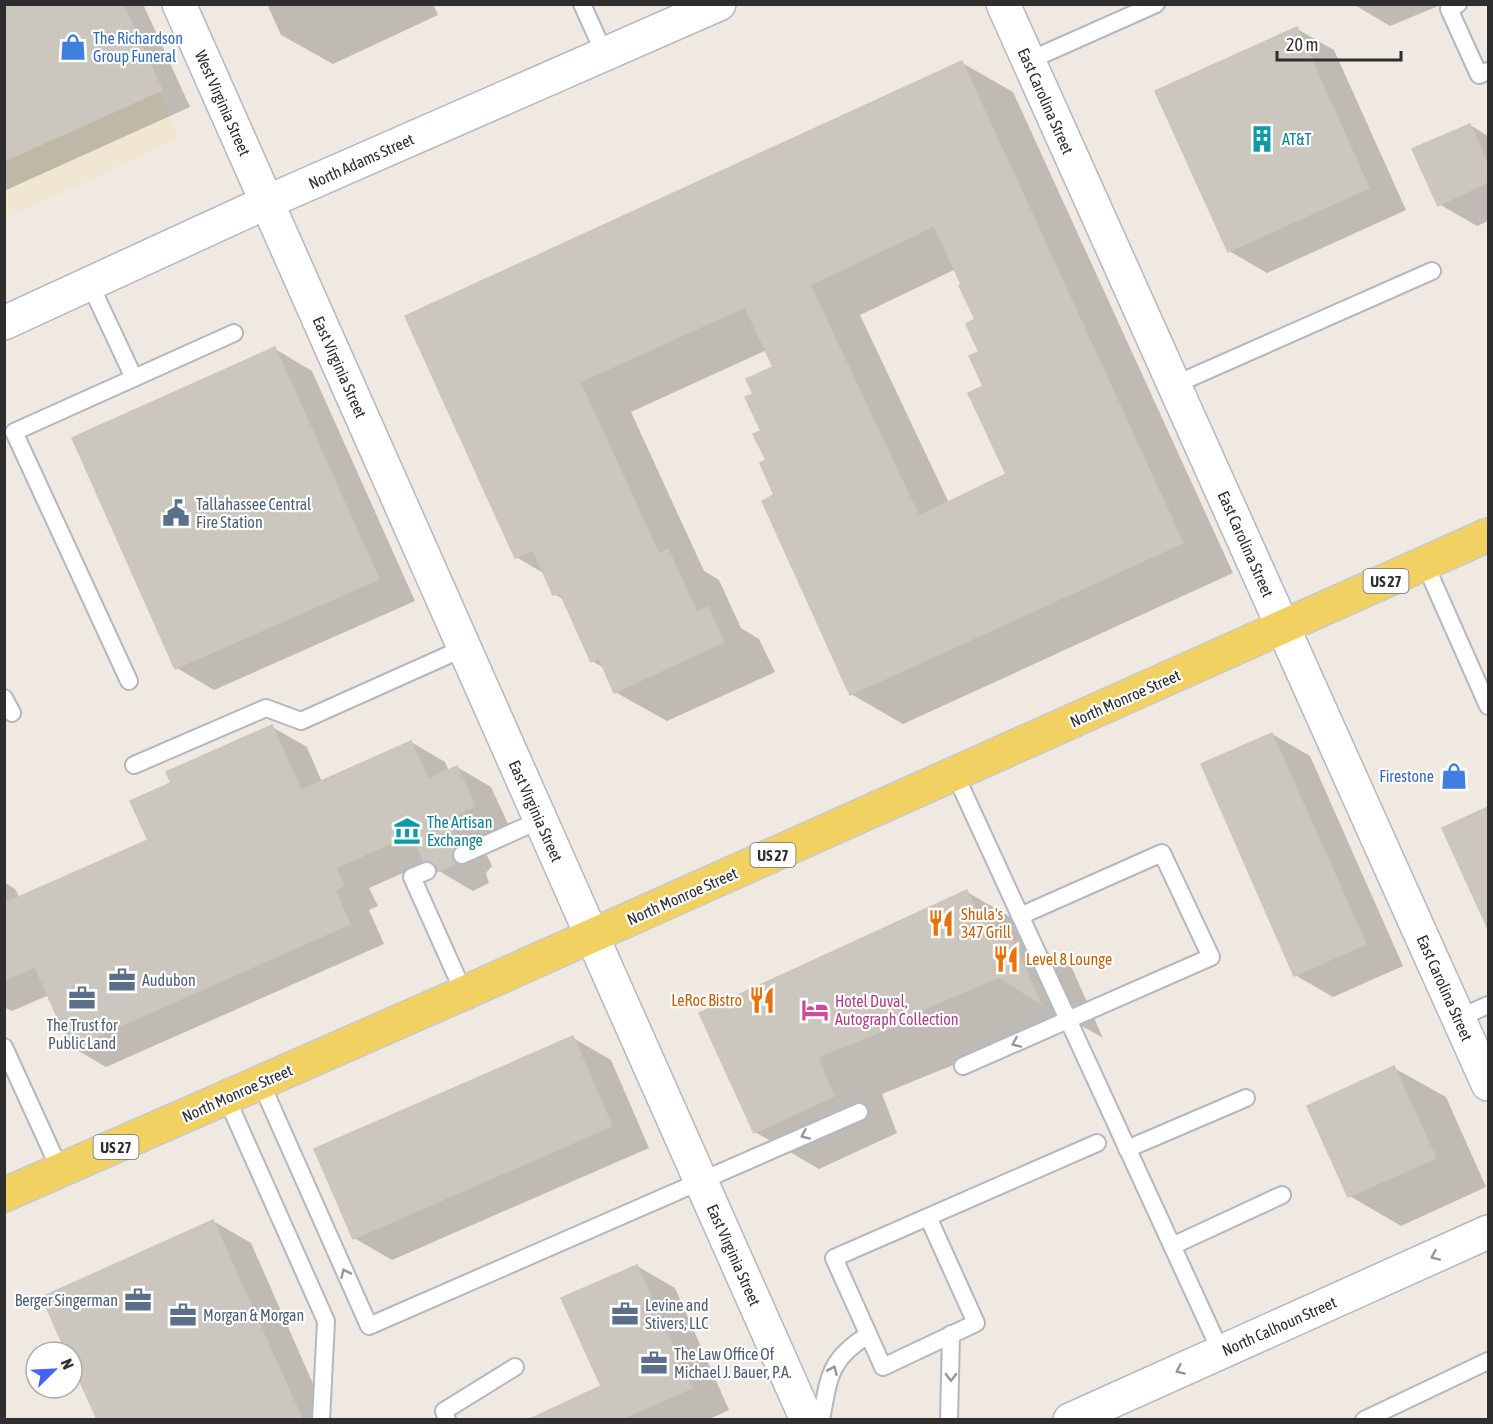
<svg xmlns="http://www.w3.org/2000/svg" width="1493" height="1424" viewBox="0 0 1493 1424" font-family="'Asap Condensed',sans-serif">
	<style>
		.education { fill: #f0e6d1 }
		.shadow { fill: #0003; fill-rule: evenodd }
		.building { fill: #cbc7bf; stroke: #cbc5ba; stroke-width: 1.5; fill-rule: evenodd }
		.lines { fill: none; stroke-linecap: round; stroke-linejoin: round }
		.lane-casing { stroke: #b4b7c1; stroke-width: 20 }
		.street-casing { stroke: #b4b7c1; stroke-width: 36 }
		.secondary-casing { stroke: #b4b7c1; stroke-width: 36 }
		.primary-casing { stroke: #c9c9c9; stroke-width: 36 }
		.lane { stroke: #fff; stroke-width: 16 }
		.street { stroke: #fff; stroke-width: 33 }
		.secondary { stroke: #fff; stroke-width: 33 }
		.primary { stroke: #f2d163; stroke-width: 33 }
		.oneway { stroke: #969696 }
		.labels { text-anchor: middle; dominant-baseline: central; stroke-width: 4.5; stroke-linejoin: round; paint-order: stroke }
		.shield { fill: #fff; stroke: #6d6d6d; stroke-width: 1.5 }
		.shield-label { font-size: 15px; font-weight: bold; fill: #2e2e2e }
		.shop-label { font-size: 16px; fill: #366cbe; stroke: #fff; text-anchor: start }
		.street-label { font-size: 16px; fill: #2e2e2e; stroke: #fff }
		.culture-label { font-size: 16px; fill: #0d838f; stroke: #fff; text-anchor: start }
		.service-label { font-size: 16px; fill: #4e5e75; stroke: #fff; text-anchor: start }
		.food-label { font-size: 16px; fill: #c56008; stroke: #fff; text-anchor: start }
		.hotel-label { font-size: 16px; fill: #b23c85; stroke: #fff; text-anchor: start }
	</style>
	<rect width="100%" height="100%" fill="#efe9e1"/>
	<polygon class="education" points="4,5 119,5 180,138 5,219"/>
	<g class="shadow">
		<polygon points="4,4 143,4 190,107 4,191"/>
		<polygon points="267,4 433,4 438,15 333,64 281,35"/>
		<polygon points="1353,4 1443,4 1390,26"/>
		<polygon points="1297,29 1334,50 1406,210 1267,273 1229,251"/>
		<path d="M962,63L1013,92L1233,573L903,724L851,694L763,502L776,496L755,395L775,368L767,350L631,412L704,571L719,580L741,628L759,639L775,672L667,721L615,692L604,668L592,661L565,600L554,594L545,574L516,557L407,317ZM956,269L977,320L985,386L1008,475L949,503L860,315Z"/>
		<polygon points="1470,125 1488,136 1488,221 1477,226 1439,204"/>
		<polygon points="275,349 312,371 415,601 214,690 177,668"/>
		<polygon points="272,727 307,747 322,782 411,742 445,762 449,771 457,767 491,787 509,826 479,839 492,866 486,873 489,883 473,891 439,871 437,867 428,862 369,888 378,906 369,910 384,944 106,1067 72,1047 49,995 12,1011 4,1007 4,882 15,889 20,898 150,841 173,784"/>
		<polygon points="1272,734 1310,756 1403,966 1333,997 1295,975"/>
		<polygon points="1488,809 1488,895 1470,885 1444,829"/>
		<polygon points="967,892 1031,929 1040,948 1071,966 1103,1038 1061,1014 995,1043 963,1061 882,1094 897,1133 819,1169 755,1132 701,1014"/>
		<polygon points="573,1038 611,1060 649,1148 392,1260 354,1238"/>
		<polygon points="1394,1068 1446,1097 1486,1187 1401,1226 1350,1196"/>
		<polygon points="213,1221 251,1243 329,1420 98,1420 72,1361 72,1352 68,1352"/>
		<polygon points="637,1266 675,1288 729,1410 707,1420 533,1420 603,1387"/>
	</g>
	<g class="building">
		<polygon points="4,4 123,4 162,90 4,161"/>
		<polygon points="1297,27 1369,188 1228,252 1155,91"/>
		<path d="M962,61L1183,543L850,695L762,501L774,495L760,463L766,460L753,434L761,431L745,397L753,394L746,379L773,367L745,307L580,382L659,554L668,549L697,612L708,607L724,642L614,693L599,658L591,662L560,593L553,595L533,550L515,558L405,316ZM934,226L961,284L959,286L975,319L966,324L979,352L969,356L983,386L968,393L1006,474L919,516L810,285Z"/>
		<polygon points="1470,124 1488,165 1488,182 1438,206 1412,149"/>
		<polygon points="275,347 379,579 175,669 72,438"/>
		<polygon points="272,725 301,790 411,741 428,779 457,766 475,806 446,819 458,845 452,853 452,859 456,863 437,872 433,862 424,861 411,834 336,868 344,886 335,890 350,924 71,1048 35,967 4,980 5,903 148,840 130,801 171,783 166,772"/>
		<polygon points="1272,733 1366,944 1294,976 1201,764"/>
		<polygon points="1488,807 1488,929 1442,828"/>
		<polygon points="967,890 979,917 983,915 993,935 1007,928 1041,1004 999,977 931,1006 898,1025 818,1057 834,1096 754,1133 699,1013"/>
		<polygon points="573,1036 612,1126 353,1239 314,1149"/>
		<polygon points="1394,1066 1436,1158 1348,1197 1307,1106"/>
		<polygon points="213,1220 302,1419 97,1419 72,1364 72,1352 66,1352 42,1297"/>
		<polygon points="637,1265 692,1388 621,1419 530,1419 601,1386 561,1298"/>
	</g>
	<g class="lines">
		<defs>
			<g id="lane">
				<polyline points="582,4 605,55"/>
				<polyline points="1458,4 1449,9 1479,75 1488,71"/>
				<polyline points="1028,61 1156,4"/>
				<polyline points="90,284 134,378"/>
				<polyline points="1174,385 1432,271"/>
				<polyline points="1425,564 1488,706"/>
				<polyline points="129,681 14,432 234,333"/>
				<polyline points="4,698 12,713"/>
				<polyline points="134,765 266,708 301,721 464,648"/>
				<polyline points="955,774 1221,1352"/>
				<polyline points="462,855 540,820"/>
				<polyline points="427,871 412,877 464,993"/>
				<polyline points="1459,1018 1488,1005"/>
				<polyline points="4,1047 61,1172"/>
				<polyline points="963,1066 1211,957 1162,853 1020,916"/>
				<polyline points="261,1083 369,1326 859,1112"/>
				<polyline points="226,1097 326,1321 321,1420"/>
				<polyline points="1127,1149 1246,1098"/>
				<polyline points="928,1217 976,1323 883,1367 834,1258 1097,1143"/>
				<polyline points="1172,1246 1282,1195"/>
				<polyline points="447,1420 444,1411 515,1367"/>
				<path d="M821,1420C829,1377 829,1359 868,1335"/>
				<polyline points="949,1420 951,1334"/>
				<polyline points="1364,1420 1488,1361"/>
			</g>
			<g id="street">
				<polyline points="179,4 592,936"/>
				<polyline points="1003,4 1488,1084"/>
				<polyline points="4,323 267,202 719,4"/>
			</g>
			<g id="secondary">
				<polyline points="592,936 807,1420"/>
				<polyline points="1070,1420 1488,1232"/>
			</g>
			<polyline id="primary" points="4,1195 464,993 1488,535"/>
		</defs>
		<use href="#lane" class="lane-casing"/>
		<use href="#street" class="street-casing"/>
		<use href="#secondary" class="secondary-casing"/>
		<use href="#primary" class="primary-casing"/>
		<use href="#lane" class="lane"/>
		<use href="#street" class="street"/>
		<use href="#secondary" class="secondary"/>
		<use href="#primary" class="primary"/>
	</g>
	<defs><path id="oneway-chevron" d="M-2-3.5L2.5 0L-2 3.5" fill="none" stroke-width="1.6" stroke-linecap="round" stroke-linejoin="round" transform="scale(1.5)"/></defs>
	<g class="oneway">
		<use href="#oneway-chevron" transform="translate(1016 1043) rotate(157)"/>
		<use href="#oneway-chevron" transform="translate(805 1135) rotate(156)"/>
		<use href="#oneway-chevron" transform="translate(1435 1256) rotate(156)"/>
		<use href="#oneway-chevron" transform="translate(345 1273) rotate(-114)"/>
		<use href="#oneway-chevron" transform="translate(833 1370) rotate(-66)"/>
		<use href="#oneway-chevron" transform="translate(1180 1370) rotate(156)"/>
		<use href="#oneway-chevron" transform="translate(951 1377) rotate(91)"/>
	</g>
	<defs>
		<symbol id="shop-bare" viewBox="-9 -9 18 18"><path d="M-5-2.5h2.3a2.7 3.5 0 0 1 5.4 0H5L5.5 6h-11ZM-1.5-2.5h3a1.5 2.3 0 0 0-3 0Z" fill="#3f7fe0" stroke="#fff" stroke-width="2.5" paint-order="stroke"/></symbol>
		<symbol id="building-bare" viewBox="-9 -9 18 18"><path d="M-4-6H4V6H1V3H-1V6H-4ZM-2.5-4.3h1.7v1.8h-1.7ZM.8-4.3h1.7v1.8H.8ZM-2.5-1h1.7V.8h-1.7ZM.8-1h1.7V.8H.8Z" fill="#0f9aa8" stroke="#fff" stroke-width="2.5" paint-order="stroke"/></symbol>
		<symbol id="civic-bare" viewBox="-9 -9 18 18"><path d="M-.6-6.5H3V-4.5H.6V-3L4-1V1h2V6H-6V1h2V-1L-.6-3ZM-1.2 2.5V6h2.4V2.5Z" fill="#5c6f8a" stroke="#fff" stroke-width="2.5" paint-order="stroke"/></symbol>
		<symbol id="museum-bare" viewBox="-9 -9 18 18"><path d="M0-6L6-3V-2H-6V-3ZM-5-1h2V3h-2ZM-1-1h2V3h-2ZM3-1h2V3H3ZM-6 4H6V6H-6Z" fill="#0f9aa8" stroke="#fff" stroke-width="2.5" paint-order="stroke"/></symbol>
		<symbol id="restaurant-bare" viewBox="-9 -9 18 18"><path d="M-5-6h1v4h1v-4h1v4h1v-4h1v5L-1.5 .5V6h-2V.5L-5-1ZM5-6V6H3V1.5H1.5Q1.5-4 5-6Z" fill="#e8710a" stroke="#fff" stroke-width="2.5" paint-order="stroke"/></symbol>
		<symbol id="office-bare" viewBox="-9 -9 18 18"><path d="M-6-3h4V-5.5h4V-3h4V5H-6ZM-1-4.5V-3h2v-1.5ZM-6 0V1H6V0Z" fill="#5c6f8a" stroke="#fff" stroke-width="2.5" paint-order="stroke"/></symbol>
		<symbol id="hotel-bare" viewBox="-9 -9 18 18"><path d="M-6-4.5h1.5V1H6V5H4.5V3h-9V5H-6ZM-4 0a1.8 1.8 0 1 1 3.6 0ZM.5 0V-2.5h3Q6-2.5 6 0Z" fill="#d1479c" stroke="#fff" stroke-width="2.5" paint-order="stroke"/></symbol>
	</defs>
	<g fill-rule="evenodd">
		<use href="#shop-bare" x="54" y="28" width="38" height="38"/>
		<use href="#building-bare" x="1243" y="120" width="38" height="38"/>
		<use href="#civic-bare" x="157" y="494" width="38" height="38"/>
		<use href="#shop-bare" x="1435" y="757" width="38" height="38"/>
		<use href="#museum-bare" x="388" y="812" width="38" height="38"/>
		<use href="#restaurant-bare" x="922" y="904" width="38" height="38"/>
		<use href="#restaurant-bare" x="987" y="940" width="38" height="38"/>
		<use href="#office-bare" x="103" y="961" width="38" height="38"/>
		<use href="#office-bare" x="63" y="979" width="38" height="38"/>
		<use href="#restaurant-bare" x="743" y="981" width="38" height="38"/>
		<use href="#hotel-bare" x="796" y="991" width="38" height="38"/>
		<use href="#office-bare" x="119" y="1281" width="38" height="38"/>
		<use href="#office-bare" x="606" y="1295" width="38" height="38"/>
		<use href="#office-bare" x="164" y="1296" width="38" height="38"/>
		<use href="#office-bare" x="635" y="1344" width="38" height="38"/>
	</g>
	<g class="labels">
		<g class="shield">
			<rect x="1363.5" y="569" width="45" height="24" rx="4.5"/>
			<rect x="750.5" y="843" width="45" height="24" rx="4.5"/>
			<rect x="93.5" y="1135" width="45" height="24" rx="4.5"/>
		</g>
		<g class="shield-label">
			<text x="1386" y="581">US 27</text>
			<text x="773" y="855">US 27</text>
			<text x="116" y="1147">US 27</text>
		</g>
		<g class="shop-label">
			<text x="93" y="38">The Richardson<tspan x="93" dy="18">Group Funeral</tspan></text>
			<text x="1434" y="776" text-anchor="end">Firestone</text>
		</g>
		<g class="street-label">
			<text transform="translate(1046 101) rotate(66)">East Carolina Street</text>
			<text transform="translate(223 103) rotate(66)">West Virginia Street</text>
			<text transform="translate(361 161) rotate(-24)">North Adams Street</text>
			<text transform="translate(340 367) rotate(66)">East Virginia Street</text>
			<text transform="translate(1246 544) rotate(66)">East Carolina Street</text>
			<text transform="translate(1125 698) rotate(-24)">North Monroe Street</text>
			<text transform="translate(536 811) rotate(66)">East Virginia Street</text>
			<text transform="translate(682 896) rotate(-24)">North Monroe Street</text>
			<text transform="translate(1445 988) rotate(66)">East Carolina Street</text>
			<text transform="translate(237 1093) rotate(-24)">North Monroe Street</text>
			<text transform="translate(734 1255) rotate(66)">East Virginia Street</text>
			<text transform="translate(1279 1326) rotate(-24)">North Calhoun Street</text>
		</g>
		<g class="culture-label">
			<text x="1282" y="139">AT&amp;T</text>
			<text x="427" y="822">The Artisan<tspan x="427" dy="18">Exchange</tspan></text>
		</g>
		<g class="service-label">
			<text x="196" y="504">Tallahassee Central<tspan x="196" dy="18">Fire Station</tspan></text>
			<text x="142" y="980">Audubon</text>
			<text x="82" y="1025" text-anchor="middle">The Trust for<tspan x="82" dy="18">Public Land</tspan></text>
			<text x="118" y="1300" text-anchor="end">Berger Singerman</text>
			<text x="645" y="1305">Levine and<tspan x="645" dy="18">Stivers, LLC</tspan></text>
			<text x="203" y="1315">Morgan &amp; Morgan</text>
			<text x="674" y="1354">The Law Office Of<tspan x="674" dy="18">Michael J. Bauer, P.A.</tspan></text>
		</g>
		<g class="food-label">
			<text x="961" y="914">Shula's<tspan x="961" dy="18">347 Grill</tspan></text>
			<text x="1026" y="959">Level 8 Lounge</text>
			<text x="742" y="1000" text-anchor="end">LeRoc Bistro</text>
		</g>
		<g class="hotel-label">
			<text x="835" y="1001">Hotel Duval,<tspan x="835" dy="18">Autograph Collection</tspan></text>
		</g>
	</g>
	<rect width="1493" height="1424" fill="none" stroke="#2e2e2e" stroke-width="12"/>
	<g transform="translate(54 1370) rotate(66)"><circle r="28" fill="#ffffff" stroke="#ababab" stroke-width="1.5"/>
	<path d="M0-4.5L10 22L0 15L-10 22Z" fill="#4264fb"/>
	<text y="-9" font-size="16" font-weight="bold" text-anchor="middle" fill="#2e2e2e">N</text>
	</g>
	<path d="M1277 51v9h124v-9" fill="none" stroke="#2e2e2e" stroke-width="3"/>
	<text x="1286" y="51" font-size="18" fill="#2e2e2e" stroke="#ffffff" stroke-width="4.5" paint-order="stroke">20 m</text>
</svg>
